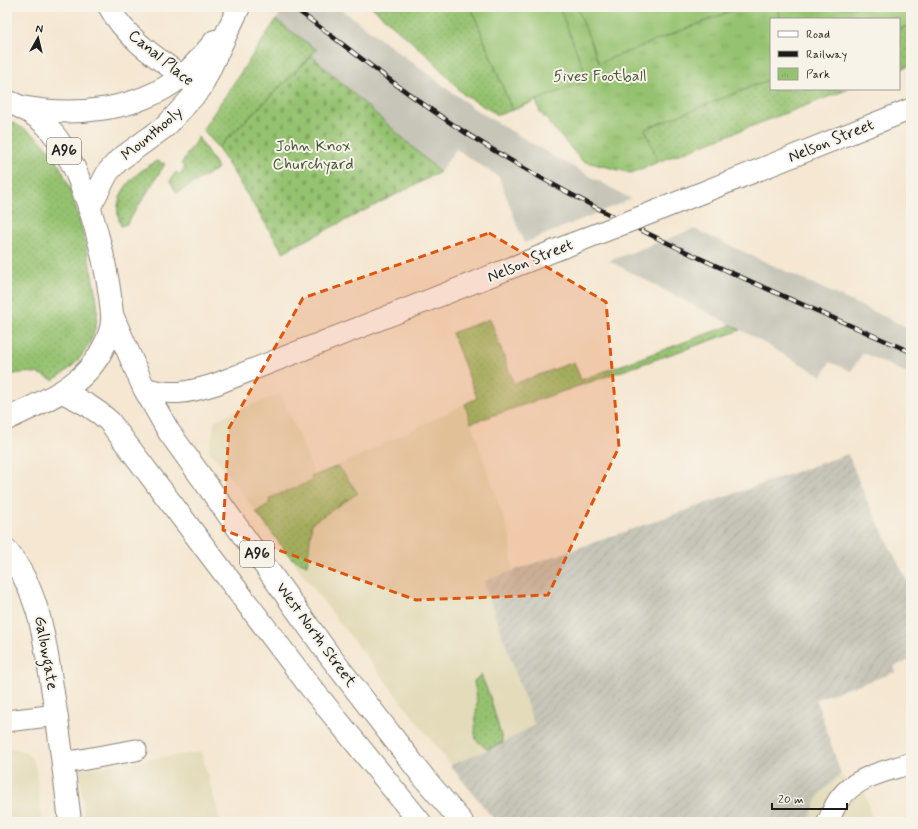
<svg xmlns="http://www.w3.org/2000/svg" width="918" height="829" viewBox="0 0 918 829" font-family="Mynerve,sans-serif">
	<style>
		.built { fill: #e3dbba }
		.industrial { fill: url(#industrial-furrows) }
		.railway { fill: #c6c5b8 }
		.grass { fill: url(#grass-dots); stroke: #586f46 }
		.cemetery { fill: url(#cemetery-stones); stroke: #586f46 }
		.park { fill: url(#park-tufts); stroke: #586f46 }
		.garden { fill: #95c270; stroke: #586f46 }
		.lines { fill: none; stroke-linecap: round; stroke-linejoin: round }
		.minor-casing { stroke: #888277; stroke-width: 23 }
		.tertiary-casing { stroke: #888277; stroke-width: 24 }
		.secondary-casing { stroke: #888277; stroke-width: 24 }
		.primary-casing { stroke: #888277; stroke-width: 24 }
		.minor { stroke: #fff; stroke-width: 21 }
		.tertiary { stroke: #fff; stroke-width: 22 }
		.secondary { stroke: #fff; stroke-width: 22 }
		.primary { stroke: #fff; stroke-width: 22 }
		.rail-casing { stroke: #1c1c1c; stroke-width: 4.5 }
		.rail { stroke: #f7f3e8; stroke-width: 3; stroke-dasharray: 9; stroke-linecap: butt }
		.minor-bridge-casing { stroke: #888277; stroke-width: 23; stroke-linecap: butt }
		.minor-bridge { stroke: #fff; stroke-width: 21 }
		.marked { fill: #de560d; fill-opacity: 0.2; stroke: #de560d; stroke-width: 3; stroke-dasharray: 8 5; stroke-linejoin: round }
		.labels { text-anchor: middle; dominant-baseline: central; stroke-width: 4; stroke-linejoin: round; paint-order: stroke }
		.shield { fill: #f7f3e8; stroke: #5e5c59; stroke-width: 1 }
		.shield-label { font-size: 15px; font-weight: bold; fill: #1c1c1c }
		.street-label { font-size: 16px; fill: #1c1c1c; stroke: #f7f3e8 }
		.park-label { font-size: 16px; fill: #465639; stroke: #f7f3e8 }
	</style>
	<defs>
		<pattern id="industrial-furrows" width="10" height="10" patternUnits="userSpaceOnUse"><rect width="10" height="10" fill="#c6c5b8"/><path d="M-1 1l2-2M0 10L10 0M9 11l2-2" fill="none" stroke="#aaa99e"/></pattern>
		<pattern id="grass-dots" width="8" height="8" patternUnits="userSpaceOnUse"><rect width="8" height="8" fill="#95c270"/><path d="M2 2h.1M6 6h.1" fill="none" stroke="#80a660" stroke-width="1.8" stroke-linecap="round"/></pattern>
		<pattern id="cemetery-stones" width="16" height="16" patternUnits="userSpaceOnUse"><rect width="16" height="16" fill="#95c270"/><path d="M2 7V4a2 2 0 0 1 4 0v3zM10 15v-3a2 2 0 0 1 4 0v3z" fill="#80a660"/></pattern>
		<pattern id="park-tufts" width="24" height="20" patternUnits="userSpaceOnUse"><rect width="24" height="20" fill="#95c270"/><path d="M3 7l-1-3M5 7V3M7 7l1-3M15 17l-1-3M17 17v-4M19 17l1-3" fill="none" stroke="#80a660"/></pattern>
	</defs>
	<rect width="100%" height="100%" fill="#f7f3e8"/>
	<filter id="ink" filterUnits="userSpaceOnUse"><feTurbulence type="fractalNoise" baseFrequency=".025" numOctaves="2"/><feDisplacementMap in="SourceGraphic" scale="8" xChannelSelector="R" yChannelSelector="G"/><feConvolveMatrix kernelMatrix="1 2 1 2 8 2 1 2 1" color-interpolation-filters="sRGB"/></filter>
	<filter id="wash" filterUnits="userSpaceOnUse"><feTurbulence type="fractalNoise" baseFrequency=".012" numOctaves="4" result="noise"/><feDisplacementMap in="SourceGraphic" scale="16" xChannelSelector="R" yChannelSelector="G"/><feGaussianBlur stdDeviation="0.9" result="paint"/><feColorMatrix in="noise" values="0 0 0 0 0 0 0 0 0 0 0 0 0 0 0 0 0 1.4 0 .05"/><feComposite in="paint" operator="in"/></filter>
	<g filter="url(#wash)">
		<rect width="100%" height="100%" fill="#f5e7d2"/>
		<g class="built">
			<polygon points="281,393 315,475 338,466 465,404 511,540 512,570 483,581 534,725 503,743 450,764 333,614 209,450 215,420"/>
			<polygon points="15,748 24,751 31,757 36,768 42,822 7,822 7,749"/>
			<polygon points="201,752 221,822 85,822 79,769"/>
			<polygon points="841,774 851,786 862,780 873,822 809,822 815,804 821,793"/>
		</g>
		<polygon class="industrial" points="848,454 867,501 911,589 911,610 907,611 911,623 911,660 894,666 896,672 816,699 841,774 821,793 815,804 809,822 496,822 450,765 503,743 534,725 483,581"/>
		<g class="railway">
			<polygon points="284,7 338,7 476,110 548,153 631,199 524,243 499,177 456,149 440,172 312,56 316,50 276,20"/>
			<polygon points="694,229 911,329 911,375 863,353 851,371 830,362 822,376 741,330 609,261"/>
		</g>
		<g class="grass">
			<polygon points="372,7 471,7 512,110 498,115 463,94 429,57"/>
			<polygon points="276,20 317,50 218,148 203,129"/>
			<polygon points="911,25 911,65 899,70 899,29"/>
			<polygon points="771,79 771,89 849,89 658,162 645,129"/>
			<path d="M7,120C23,127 38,136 49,150C76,183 87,253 96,295C103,331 84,363 53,380C35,370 27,372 7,375Z"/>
			<polygon points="198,137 218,168 177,193 170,181 176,172 180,175 185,167 181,164"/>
			<path d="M157,161L165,164L127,224L121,226C109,197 132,174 157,161Z"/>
			<polygon points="490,319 514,384 574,362 581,380 731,325 741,330 471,423 465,404 477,398 452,333"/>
			<polygon points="338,466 358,493 312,523 307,565 291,558 256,512 269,504 270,498 312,481 311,477"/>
			<polygon points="481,675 490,697 503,743 487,749 476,740 475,734 477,698 474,681"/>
		</g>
		<polygon class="cemetery" points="312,56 440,172 283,252 218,148"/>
		<polygon class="park" points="471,7 908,7 911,25 899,29 899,19 771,19 771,79 645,129 658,162 631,173 582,161 540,112 536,101 512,110"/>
		<g class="garden">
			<polygon points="471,7 559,7 588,80 512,110"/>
			<polygon points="577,7 741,7 599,63"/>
			<polygon points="776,7 909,7 911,13 911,25 899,29 899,19 781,19"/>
		</g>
	</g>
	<g filter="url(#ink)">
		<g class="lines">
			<defs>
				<g id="minor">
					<path d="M109,7C128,42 165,63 196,86"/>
					<polyline points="656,211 911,109"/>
					<path d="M144,388C173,396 188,393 216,384L574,243"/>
					<polyline points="7,721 57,715"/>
					<polyline points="64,763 136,750"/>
					<path d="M828,822C832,813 835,804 841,797C857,776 888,771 911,763"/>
				</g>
				<path id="tertiary" d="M7,551C40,592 45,642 53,693C60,736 65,779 70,822"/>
				<g id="secondary">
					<path d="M21,107C75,117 137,111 181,77C194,67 205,53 215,41"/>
					<polyline points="89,208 108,172 119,160 166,126 200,89 239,7"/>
				</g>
				<g id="primary">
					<path d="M7,101C22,107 37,115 48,127C61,142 73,163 80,182C95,218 109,275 112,314C113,325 109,337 104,346C86,386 44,401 7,419"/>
					<polyline points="112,315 144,388 169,432 329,655 425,779 462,822"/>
					<path d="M62,392C80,400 95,408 109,421L308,684L420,822"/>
				</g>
			</defs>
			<use href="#minor" class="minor-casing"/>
			<use href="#tertiary" class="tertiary-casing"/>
			<use href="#secondary" class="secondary-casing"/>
			<use href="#primary" class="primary-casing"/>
			<use href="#minor" class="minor"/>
			<use href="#tertiary" class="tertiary"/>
			<use href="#secondary" class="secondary"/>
			<use href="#primary" class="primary"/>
			<defs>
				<path id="rail" d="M293,7C351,50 408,96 469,135C608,223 761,286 911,352"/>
			</defs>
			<use href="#rail" class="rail-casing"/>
			<use href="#rail" class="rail"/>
			<defs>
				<polyline id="minor-bridge" points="574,243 656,211"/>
			</defs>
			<use href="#minor-bridge" class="minor-bridge-casing"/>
			<use href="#minor-bridge" class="minor-bridge"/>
		</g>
	</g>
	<path class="marked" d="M489,233L606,302L619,447L548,595L416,600L223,530L229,428L303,298Z"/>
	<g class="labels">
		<g class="shield">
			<rect x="47" y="138" width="34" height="26" rx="3"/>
			<rect x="240" y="541" width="34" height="26" rx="3"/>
		</g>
		<g class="shield-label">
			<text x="64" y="151">A96</text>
			<text x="257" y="554">A96</text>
		</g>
		<g class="street-label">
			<text transform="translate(161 58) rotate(39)">Canal Place</text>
			<text transform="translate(152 134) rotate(-40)">Mounthooly</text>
			<text transform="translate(831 141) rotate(-22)">Nelson Street</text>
			<text transform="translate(530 261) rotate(-22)">Nelson Street</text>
			<text transform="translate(316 635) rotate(54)">West North Street</text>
			<text transform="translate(46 653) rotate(80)">Gallowgate</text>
		</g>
		<g class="park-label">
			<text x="600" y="76">5ives Football</text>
			<text x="313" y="146">John Knox<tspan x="313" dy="18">Churchyard</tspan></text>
		</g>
	</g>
	<rect width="918" height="829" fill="none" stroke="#f7f3e8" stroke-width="24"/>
	<rect x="770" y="18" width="130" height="72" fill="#f7f3e8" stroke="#9f9d96"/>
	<rect x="778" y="31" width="20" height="6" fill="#ffffff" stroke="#9f9d96"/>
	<text x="806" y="38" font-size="12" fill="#1c1c1c">Road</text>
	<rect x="778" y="51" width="20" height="6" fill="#1c1c1c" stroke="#9f9d96"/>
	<text x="806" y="58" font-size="12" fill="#1c1c1c">Railway</text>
	<rect x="778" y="68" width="20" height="12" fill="url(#park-tufts)" stroke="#9f9d96"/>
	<text x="806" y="78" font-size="12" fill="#1c1c1c">Park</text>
	<g transform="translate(38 38) rotate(8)" stroke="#f7f3e8" stroke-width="3" paint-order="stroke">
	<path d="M0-3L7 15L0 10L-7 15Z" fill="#1c1c1c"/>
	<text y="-6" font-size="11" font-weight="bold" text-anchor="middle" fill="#1c1c1c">N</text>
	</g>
	<path d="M772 803v6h75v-6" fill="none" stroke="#1c1c1c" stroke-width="2"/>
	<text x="778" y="803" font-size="12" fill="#1c1c1c" stroke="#f7f3e8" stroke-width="3" paint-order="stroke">20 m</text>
</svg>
